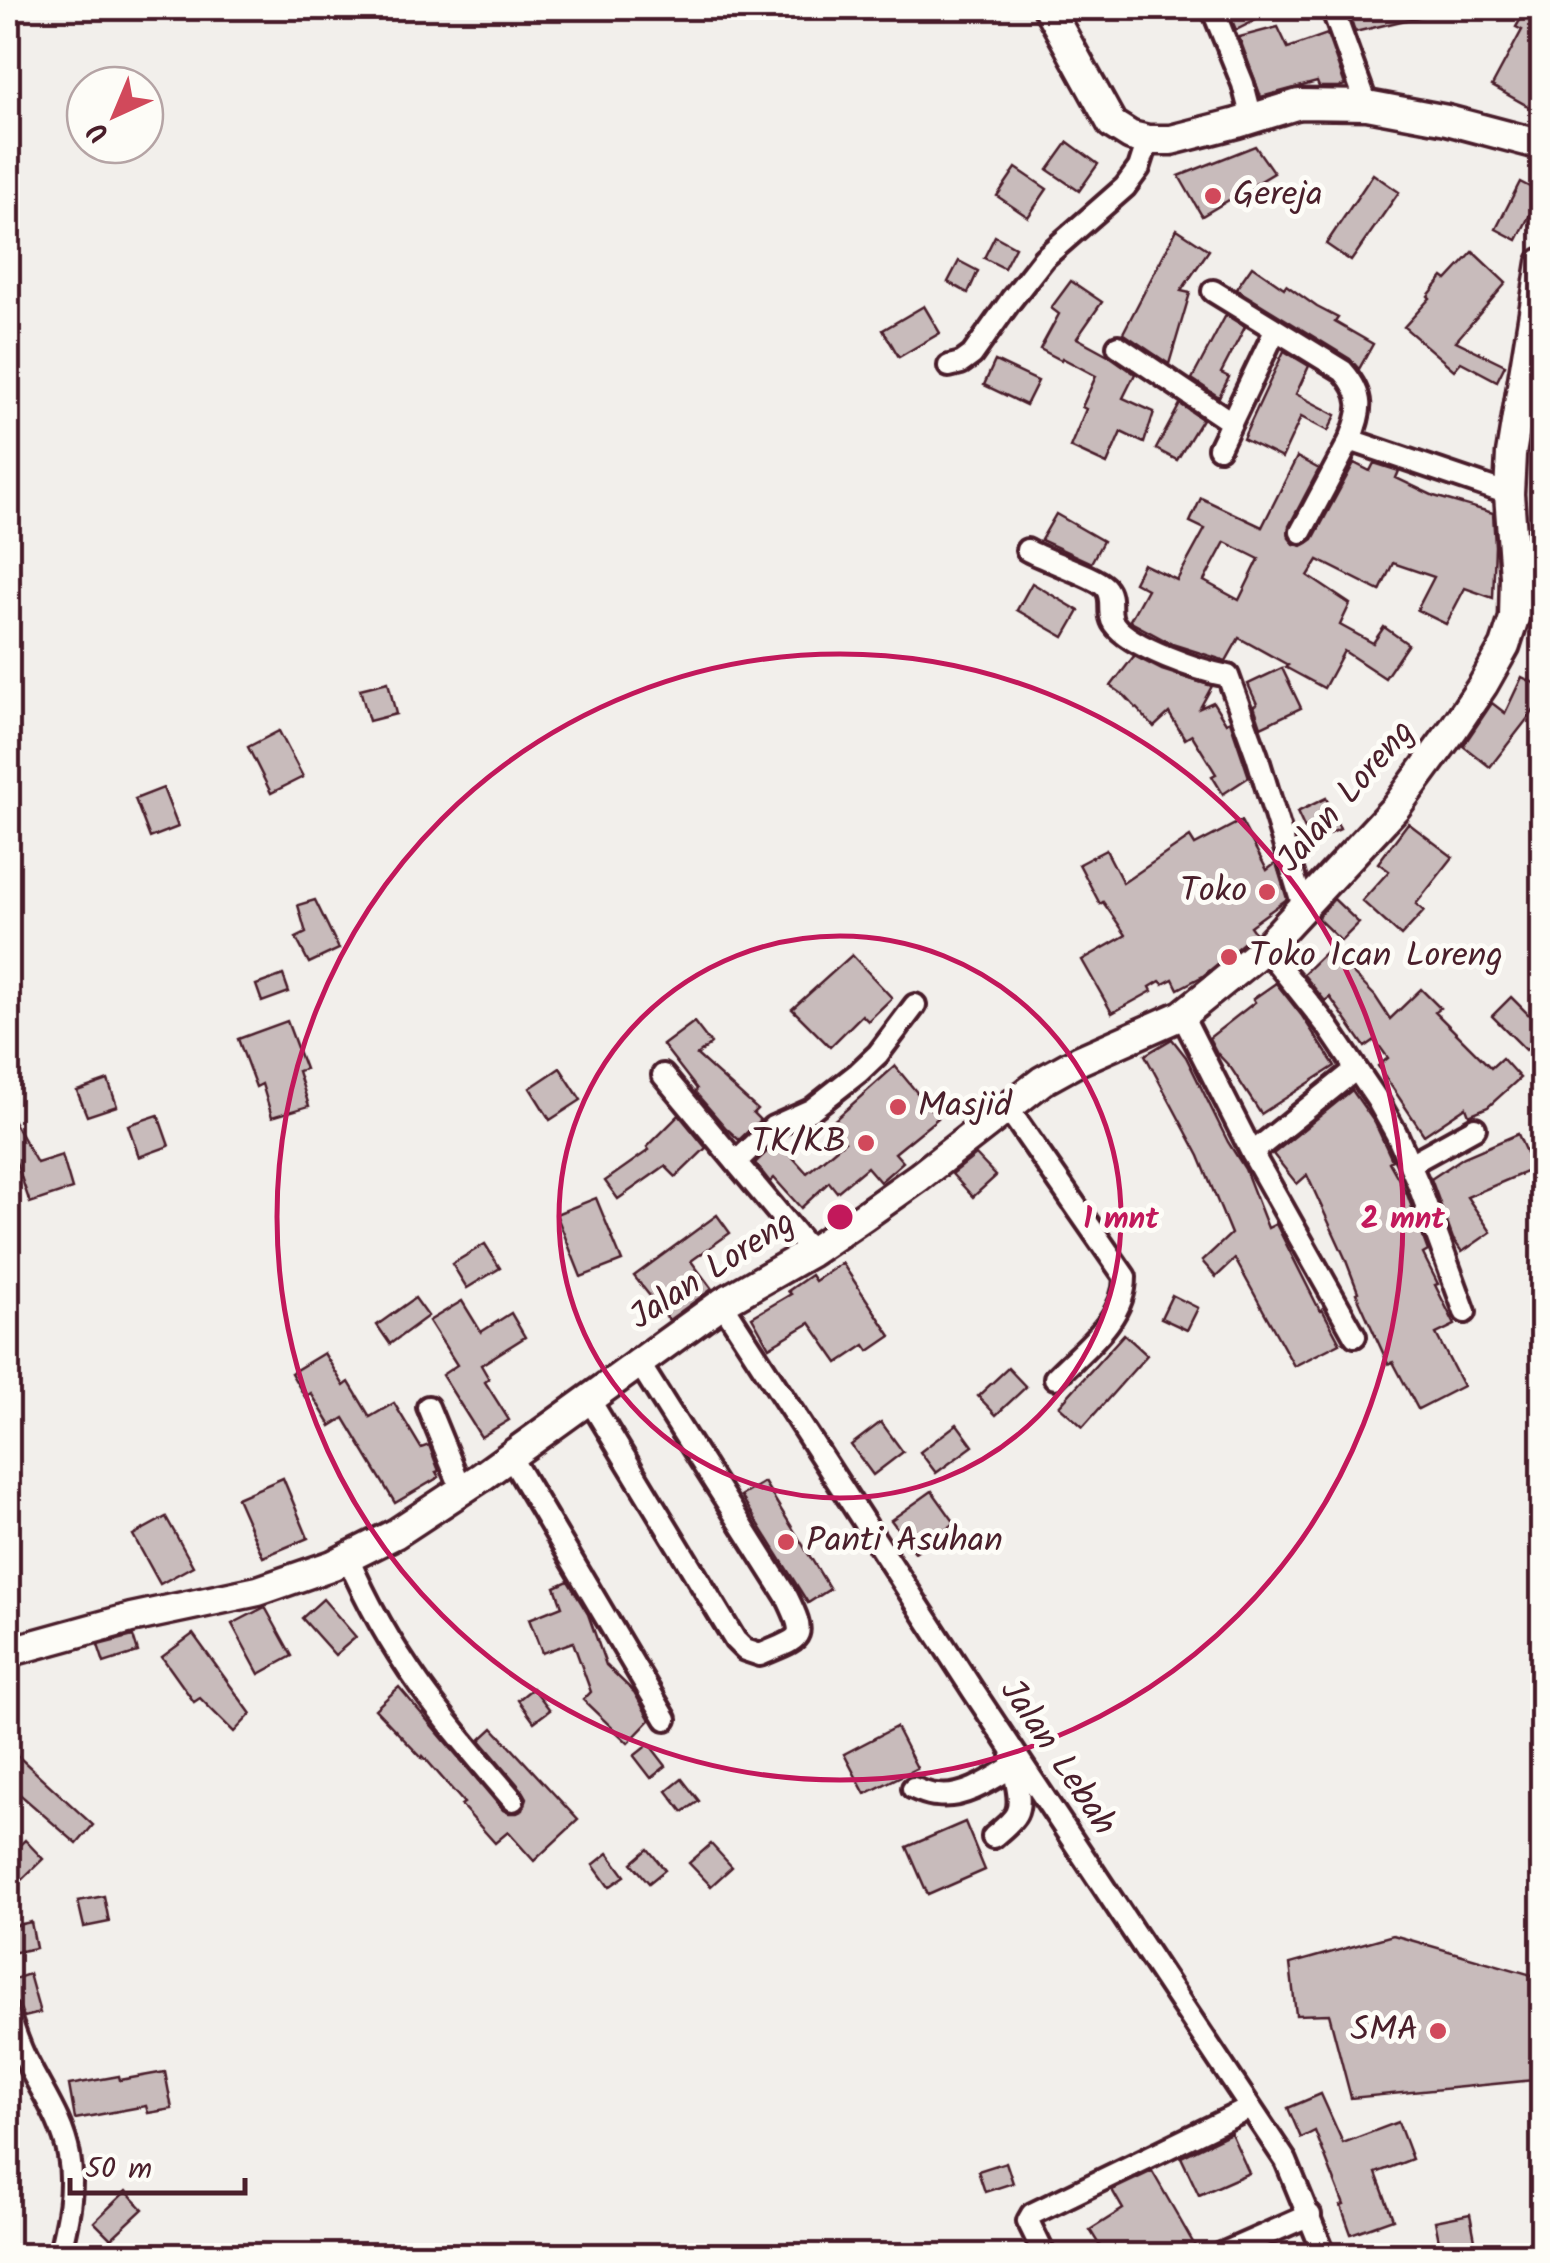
<svg xmlns="http://www.w3.org/2000/svg" width="1550" height="2263" viewBox="0 0 1550 2263" font-family="Kalam,sans-serif">
	<style>
		.building { fill: #c8bbbb; stroke: #4a1f2b; stroke-width: 2.5; fill-rule: evenodd }
		.lines { fill: none; stroke-linecap: round; stroke-linejoin: round }
		.minor-casing { stroke: #4a1f2b; stroke-width: 28 }
		.tertiary-casing { stroke: #4a1f2b; stroke-width: 35 }
		.minor { stroke: #fdfcf7; stroke-width: 20 }
		.tertiary { stroke: #fdfcf7; stroke-width: 28 }
		.ring { fill: none; stroke: #c2185b; stroke-width: 5 }
		.poi-dot { fill: #d1495b; stroke: #fdfcf7; stroke-width: 4 }
		.labels { text-anchor: middle; dominant-baseline: central; stroke-width: 10; stroke-linejoin: round; paint-order: stroke }
		.poi-label { font-size: 35px; fill: #4a1f2b; stroke: #fdfcf7; text-anchor: start }
		.street-label { font-size: 35px; fill: #4a1f2b; stroke: #fdfcf7 }
		.centre { fill: #c2185b; stroke: #fdfcf7; stroke-width: 5 }
		.ring-label { font-size: 30px; text-anchor: middle; font-weight: bold; fill: #c2185b; stroke: #fdfcf7; stroke-width: 10; stroke-linejoin: round; paint-order: stroke }
	</style>
	<rect width="100%" height="100%" fill="#f2efeb"/>
	<filter id="ink" filterUnits="userSpaceOnUse"><feTurbulence type="fractalNoise" baseFrequency=".01" numOctaves="2"/><feDisplacementMap in="SourceGraphic" scale="20" xChannelSelector="R" yChannelSelector="G"/><feConvolveMatrix kernelMatrix="1 2 1 2 8 2 1 2 1" color-interpolation-filters="sRGB"/></filter>
	<g filter="url(#ink)">
		<g class="building">
			<polygon points="1227,8 1280,8 1236,30"/>
			<polygon points="1360,8 1426,8 1427,15 1355,32 1348,10"/>
			<polygon points="1527,8 1542,8 1542,114 1492,86 1522,30 1516,27"/>
			<polygon points="1278,27 1288,48 1327,34 1345,85 1339,87 1319,87 1317,82 1261,97 1239,37"/>
			<polygon points="1068,142 1098,164 1079,191 1048,170"/>
			<polygon points="1255,146 1274,173 1202,216 1179,176"/>
			<polygon points="1016,168 1047,189 1028,217 997,196"/>
			<polygon points="1373,174 1399,192 1351,261 1326,244"/>
			<polygon points="1520,182 1541,193 1517,240 1496,229"/>
			<polygon points="1177,229 1209,250 1181,291 1190,293 1169,364 1123,333"/>
			<polygon points="995,236 1015,247 1004,268 984,258"/>
			<polygon points="1473,252 1506,283 1456,341 1505,365 1497,381 1461,362 1454,370 1404,327 1430,298 1428,296 1443,277 1447,280"/>
			<polygon points="959,261 978,271 968,293 948,282"/>
			<polygon points="1252,266 1284,288 1286,285 1317,307 1338,318 1335,322 1373,344 1359,369 1350,359 1236,289"/>
			<polygon points="1071,281 1102,302 1077,338 1108,355 1135,374 1123,398 1154,412 1144,443 1121,432 1107,464 1070,447 1086,409 1082,407 1096,376 1062,358 1061,360 1040,349 1059,314 1051,308"/>
			<polygon points="924,306 940,333 899,357 883,330"/>
			<polygon points="1226,315 1245,327 1221,373 1229,377 1219,397 1192,379"/>
			<polygon points="1284,351 1309,366 1296,394 1336,415 1328,431 1301,417 1282,458 1243,439"/>
			<polygon points="995,361 1038,381 1026,405 984,385"/>
			<polygon points="1180,404 1202,419 1177,460 1156,449"/>
			<path d="M1297,457L1319,469L1289,526V538L1294,544L1302,546L1313,539L1354,463L1370,471L1374,463L1399,471L1396,478L1434,496L1493,513L1495,546L1493,598L1465,588L1446,624L1417,610L1434,577L1393,563L1380,591L1318,560L1308,576L1350,604L1340,625L1373,643L1384,627L1408,644L1385,678L1344,651L1324,688L1285,667L1288,665L1239,638L1226,661L1172,644L1131,622L1130,620L1147,589L1134,582L1143,564L1177,580L1205,529L1190,522L1201,498L1262,527ZM1225,542L1259,559L1239,600L1204,581Z"/>
			<polygon points="1056,514 1103,541 1091,563 1041,540"/>
			<polygon points="1032,583 1079,611 1064,637 1017,610"/>
			<polygon points="1134,656 1162,670 1212,686 1200,708 1213,702 1226,723 1230,721 1249,777 1223,794 1212,776 1216,774 1192,735 1185,739 1169,713 1154,727 1125,696 1111,686"/>
			<polygon points="1282,668 1301,708 1261,727 1254,706 1257,704 1248,684"/>
			<polygon points="1522,677 1542,687 1542,700 1490,767 1463,746 1492,703 1505,713"/>
			<polygon points="388,682 396,714 369,721 360,689"/>
			<polygon points="279,731 303,777 271,793 248,747"/>
			<polygon points="163,788 178,827 150,838 135,799"/>
			<polygon points="1326,798 1340,829 1311,842 1297,812"/>
			<polygon points="1241,821 1267,870 1276,863 1287,899 1250,926 1255,933 1253,935 1203,976 1178,989 1173,979 1163,984 1160,981 1150,987 1152,991 1112,1013 1082,960 1126,935 1103,902 1100,904 1079,864 1106,850 1123,883 1190,837 1195,845"/>
			<polygon points="1408,823 1453,857 1416,904 1424,911 1401,936 1362,901 1389,871 1378,863"/>
			<polygon points="1334,899 1359,923 1341,941 1317,918"/>
			<polygon points="315,900 339,949 309,963 296,938 306,933 298,905"/>
			<polygon points="1329,949 1375,996 1390,1019 1421,989 1440,1008 1435,1012 1491,1068 1502,1058 1520,1078 1488,1107 1469,1115 1466,1107 1424,1135 1378,1066 1388,1058 1375,1040 1365,1047 1330,997 1325,1001 1303,974"/>
			<polygon points="852,955 892,998 868,1021 862,1015 830,1047 792,1009"/>
			<polygon points="283,975 289,992 262,1002 256,985"/>
			<polygon points="1276,983 1302,1016 1335,1066 1261,1114 1231,1068 1217,1053 1209,1038 1255,1002 1253,999"/>
			<polygon points="1511,997 1542,1028 1542,1033 1526,1050 1492,1016"/>
			<polygon points="287,1021 305,1069 298,1071 309,1106 272,1117 262,1084 256,1087 238,1039"/>
			<polygon points="694,1022 711,1044 697,1055 757,1109 753,1113 760,1120 739,1140 726,1128 695,1092 697,1089 663,1045"/>
			<polygon points="1172,1039 1186,1057 1228,1142 1245,1169 1268,1228 1276,1224 1320,1311 1322,1309 1340,1343 1294,1366 1235,1259 1216,1277 1202,1261 1231,1234 1199,1156 1145,1055"/>
			<polygon points="895,1066 938,1118 895,1153 903,1162 880,1182 867,1167 837,1192 829,1182 801,1208 774,1178 770,1182 755,1163 778,1141 807,1173 845,1141 830,1124"/>
			<polygon points="560,1068 581,1100 550,1120 530,1088"/>
			<polygon points="108,1080 117,1106 87,1116 77,1091"/>
			<polygon points="1352,1090 1375,1123 1392,1160 1389,1162 1407,1194 1428,1251 1423,1254 1438,1284 1435,1285 1455,1325 1436,1334 1463,1386 1418,1409 1393,1362 1388,1364 1356,1293 1358,1292 1345,1258 1307,1175 1297,1184 1273,1154"/>
			<polygon points="8,1112 37,1163 62,1155 72,1189 30,1203 15,1159 8,1163"/>
			<polygon points="158,1115 169,1146 139,1157 128,1125"/>
			<polygon points="679,1115 706,1148 676,1177 665,1166 618,1199 605,1181 649,1150 647,1147"/>
			<polygon points="1518,1134 1533,1169 1467,1197 1491,1232 1462,1252 1453,1239 1431,1179 1464,1157"/>
			<polygon points="976,1155 996,1176 973,1197 952,1174"/>
			<polygon points="596,1198 622,1261 581,1277 556,1214"/>
			<polygon points="717,1215 730,1233 691,1261 712,1289 669,1320 634,1276"/>
			<polygon points="485,1244 500,1268 467,1288 452,1264"/>
			<polygon points="842,1263 891,1336 869,1351 865,1345 838,1363 810,1323 769,1347 752,1317 791,1294 788,1291 811,1275 815,1281"/>
			<polygon points="1172,1295 1198,1308 1187,1330 1161,1318"/>
			<polygon points="415,1298 428,1316 390,1344 377,1325"/>
			<polygon points="462,1301 481,1332 511,1313 525,1337 481,1365 489,1379 485,1382 509,1420 481,1437 442,1375 457,1365 429,1321"/>
			<polygon points="1124,1334 1147,1355 1083,1427 1059,1406"/>
			<polygon points="324,1353 344,1386 349,1382 370,1417 394,1403 421,1448 429,1445 439,1471 436,1472 439,1477 395,1503 344,1418 331,1426 311,1393 305,1397 291,1373"/>
			<polygon points="1008,1368 1026,1387 996,1415 978,1396"/>
			<polygon points="881,1422 903,1452 873,1475 851,1445"/>
			<polygon points="957,1424 973,1446 936,1473 920,1452"/>
			<polygon points="283,1478 308,1538 263,1557 237,1498"/>
			<polygon points="764,1482 830,1589 808,1603 741,1496"/>
			<polygon points="932,1491 955,1523 915,1552 891,1520"/>
			<polygon points="166,1517 193,1566 160,1584 133,1535"/>
			<polygon points="568,1581 588,1614 606,1665 634,1692 650,1720 628,1743 583,1700 591,1692 573,1642 542,1653 529,1619 562,1606 555,1587"/>
			<polygon points="323,1599 356,1637 335,1655 302,1618"/>
			<polygon points="265,1607 292,1656 259,1674 232,1624"/>
			<polygon points="193,1634 251,1714 234,1732 200,1698 194,1702 162,1657"/>
			<polygon points="133,1636 138,1652 104,1663 98,1645"/>
			<polygon points="399,1687 503,1810 509,1813 517,1813 523,1810 527,1798 523,1791 480,1740 493,1728 578,1820 534,1861 508,1832 495,1843 461,1805 464,1803 423,1756 422,1758 375,1709"/>
			<polygon points="533,1688 550,1710 534,1722 518,1700"/>
			<polygon points="896,1727 917,1768 865,1794 844,1754"/>
			<polygon points="649,1744 666,1766 651,1778 634,1756"/>
			<polygon points="8,1747 93,1825 77,1844 8,1784"/>
			<polygon points="682,1779 699,1801 683,1812 667,1791"/>
			<polygon points="965,1822 985,1870 928,1895 907,1847"/>
			<polygon points="25,1840 43,1859 8,1893 8,1856"/>
			<polygon points="711,1844 732,1867 711,1886 689,1863"/>
			<polygon points="648,1849 665,1870 649,1883 632,1863"/>
			<polygon points="608,1853 625,1876 609,1887 593,1865"/>
			<polygon points="104,1896 109,1922 84,1927 78,1901"/>
			<polygon points="31,1922 36,1948 11,1953 8,1927"/>
			<polygon points="1393,1935 1542,1978 1542,2047 1534,2080 1351,2098 1329,2014 1296,2015 1290,1964"/>
			<polygon points="29,1974 40,2013 24,2017 18,2004 12,2001 8,1981"/>
			<polygon points="165,2072 172,2109 148,2113 146,2106 75,2119 69,2085 119,2076 120,2080"/>
			<polygon points="1321,2094 1343,2143 1398,2122 1412,2159 1376,2173 1393,2219 1351,2234 1341,2206 1344,2205 1315,2131 1301,2138 1288,2108"/>
			<polygon points="1231,2133 1249,2173 1199,2195 1181,2157"/>
			<polygon points="1006,2162 1013,2183 985,2192 978,2171"/>
			<polygon points="1152,2171 1195,2246 1174,2256 1106,2256 1090,2230 1123,2209 1112,2190"/>
			<polygon points="126,2191 143,2209 111,2239 94,2222"/>
			<polygon points="1470,2214 1476,2245 1441,2251 1435,2221"/>
		</g>
		<g class="lines">
			<defs>
				<g id="minor">
					<polyline points="1212,8 1243,84 1252,119"/>
					<polyline points="1332,8 1367,105"/>
					<path d="M1213,291L1343,371C1365,396 1362,411 1350,440"/>
					<polyline points="1118,346 1231,422"/>
					<polyline points="949,366 961,363 972,355 1011,300 1044,258 1125,187 1139,168 1148,140"/>
					<polyline points="1219,448 1275,331"/>
					<polyline points="1301,532 1350,440 1509,494"/>
					<path d="M1027,550C1044,560 1095,576 1105,587C1115,598 1106,612 1114,624C1130,647 1201,671 1228,676L1257,756L1303,906"/>
					<polyline points="1265,948 1328,1027 1378,1101 1396,1133 1418,1183 1465,1312"/>
					<polyline points="1182,1015 1252,1153 1355,1336"/>
					<polyline points="663,1075 811,1252"/>
					<path d="M1007,1107L1125,1277C1125,1320 1083,1349 1055,1378"/>
					<polyline points="1252,1153 1355,1070"/>
					<polyline points="736,1162 773,1127 811,1110 858,1073 878,1054 915,1005"/>
					<polyline points="1410,1164 1475,1128"/>
					<polyline points="722,1303 974,1692 1286,2161 1325,2256"/>
					<path d="M589,1399L735,1640L745,1650L760,1655C802,1637 808,1640 787,1597L639,1363"/>
					<polyline points="428,1407 462,1490"/>
					<polyline points="510,1456 666,1719"/>
					<path d="M348,1558C389,1655 445,1722 513,1800"/>
					<path d="M913,1788C921,1791 929,1795 937,1795C963,1799 991,1780 1012,1767"/>
					<path d="M993,1837C1000,1831 1012,1822 1016,1814C1024,1798 1012,1773 1012,1756"/>
					<path d="M8,2014C14,2030 19,2048 28,2064C43,2094 63,2122 69,2156C75,2190 67,2222 59,2256"/>
					<polyline points="1045,2256 1028,2221 1032,2214 1250,2108"/>
					<polyline points="1217,2256 1310,2215"/>
				</g>
				<g id="tertiary">
					<polyline points="1048,8 1112,124 1131,136 1148,140 1171,140 1237,123 1299,104 1367,105 1447,120 1542,145"/>
					<polyline points="8,1652 131,1618 258,1591 333,1565 395,1534 480,1478 722,1303 811,1252 864,1216 919,1177 1042,1081 1080,1060 1182,1015 1265,948 1396,807 1454,728 1483,685 1505,646 1514,618 1515,576 1509,494 1511,454 1542,263"/>
				</g>
			</defs>
			<use href="#minor" class="minor-casing"/>
			<use href="#tertiary" class="tertiary-casing"/>
			<use href="#minor" class="minor"/>
			<use href="#tertiary" class="tertiary"/>
		</g>
	</g>
	<g class="ring">
		<circle cx="840" cy="1217" r="281"/>
		<circle cx="840" cy="1217" r="563"/>
	</g>
	<g class="poi-dot">
		<circle cx="1213" cy="196" r="10"/>
		<circle cx="1267" cy="892" r="10"/>
		<circle cx="1229" cy="957" r="10"/>
		<circle cx="898" cy="1107" r="10"/>
		<circle cx="866" cy="1143" r="10"/>
		<circle cx="786" cy="1542" r="10"/>
		<circle cx="1438" cy="2031" r="10"/>
	</g>
	<g class="labels">
		<g class="poi-label">
			<text x="1233" y="196">Gereja</text>
			<text x="1247" y="892" text-anchor="end">Toko</text>
			<text x="1249" y="957">Toko Ican Loreng</text>
			<text x="918" y="1107">Masjid</text>
			<text x="846" y="1143" text-anchor="end">TK/KB</text>
			<text x="806" y="1542">Panti Asuhan</text>
			<text x="1418" y="2031" text-anchor="end">SMA</text>
		</g>
		<g class="street-label">
			<text transform="translate(1347 797) rotate(-49)">Jalan Loreng</text>
			<text transform="translate(713 1271) rotate(-33)">Jalan Loreng</text>
			<text transform="translate(1057 1758) rotate(56)">Jalan Lebah</text>
		</g>
	</g>
	<circle cx="840" cy="1217" r="15" class="centre"/>
	<g class="ring-label">
		<text x="1121" y="1228">1 mnt</text>
		<text x="1403" y="1228">2 mnt</text>
	</g>
	<rect width="1550" height="2263" fill="none" stroke="#fdfcf7" stroke-width="40"/>
	<rect x="20" y="20" width="1510" height="2223" fill="none" stroke="#4a1f2b" stroke-width="4" filter="url(#ink)"/>
	<g transform="translate(115 115) rotate(224)"><circle r="48" fill="#fdfcf7" stroke="#b5a4a5" stroke-width="2.5"/>
	<path d="M0-8L18 38L0 25L-18 38Z" fill="#d1495b"/>
	<text y="-15" font-size="28" font-weight="bold" text-anchor="middle" fill="#4a1f2b">U</text>
	</g>
	<path d="M70 2178v15h175v-15" fill="none" stroke="#4a1f2b" stroke-width="5"/>
	<text x="85" y="2178" font-size="30" fill="#4a1f2b" stroke="#fdfcf7" stroke-width="8" paint-order="stroke">50 m</text>
</svg>
